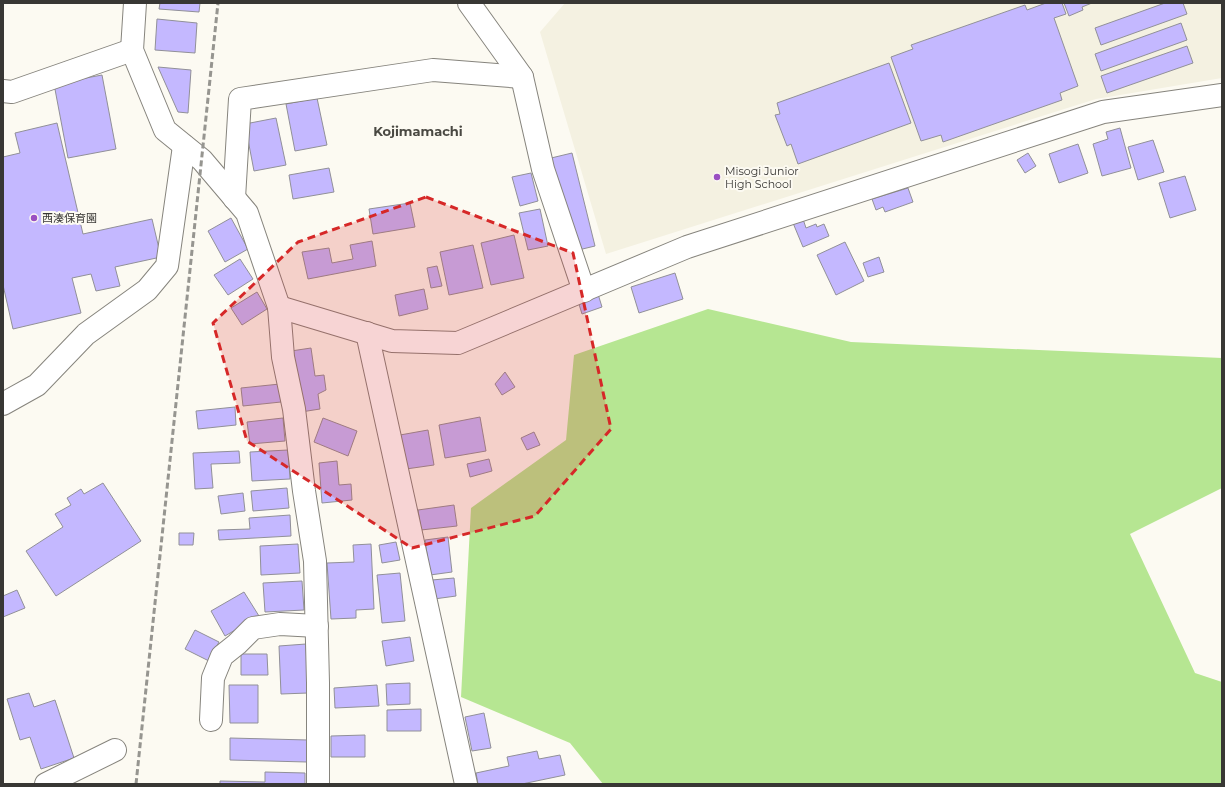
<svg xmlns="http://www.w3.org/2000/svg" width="1225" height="787" viewBox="0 0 1225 787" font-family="Montserrat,'Noto Sans JP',sans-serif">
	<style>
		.built { fill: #f4f1e1 }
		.green { fill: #b6e692 }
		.building { fill: #c4b8ff; stroke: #919098 }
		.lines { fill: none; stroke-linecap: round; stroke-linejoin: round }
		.minor-casing { stroke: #86847d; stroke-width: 24 }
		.minor { stroke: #fff; stroke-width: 22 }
		.rail { stroke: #969590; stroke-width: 3; stroke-dasharray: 6 3; stroke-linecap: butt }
		.marked { fill: #d62828; fill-opacity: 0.2; stroke: #d62828; stroke-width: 3; stroke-dasharray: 8 5; stroke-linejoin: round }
		.poi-dot { fill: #9a50c2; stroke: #fcfaf2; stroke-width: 1.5 }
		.labels { text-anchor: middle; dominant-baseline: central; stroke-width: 4; stroke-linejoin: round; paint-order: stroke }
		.poi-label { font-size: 11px; fill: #383734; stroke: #fcfaf2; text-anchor: start }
		.quarter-label { font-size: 13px; font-weight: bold; fill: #494842; stroke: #fcfaf2 }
	</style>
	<rect width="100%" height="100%" fill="#fcfaf2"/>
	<polygon class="built" points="565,3 1222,3 1222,78 1096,99 606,254 540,32"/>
	<polygon class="green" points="708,309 851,342 1222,358 1222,488 1130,534 1195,673 1222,682 1222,784 603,784 570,743 461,697 471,508 566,440 574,355"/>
	<g class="building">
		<polygon points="160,3 200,3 199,12 159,9"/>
		<polygon points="1046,3 1062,3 1066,14 1054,18 1078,86 1060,93 1062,100 943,142 941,135 921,141 891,57 913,49 911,45 1025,5 1027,10"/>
		<polygon points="1064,3 1092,3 1082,7 1083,10 1069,16"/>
		<polygon points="1165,3 1183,3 1187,14 1101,45 1095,28"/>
		<polygon points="157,19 197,23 195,53 155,50"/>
		<polygon points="1181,23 1187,40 1101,71 1095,54"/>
		<polygon points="1187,46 1193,63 1107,93 1101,76"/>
		<polygon points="889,63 911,123 798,164 791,144 787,146 775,115 780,114 777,103"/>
		<polygon points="158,67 191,70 188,113 178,112"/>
		<polygon points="102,75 116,149 68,158 54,84"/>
		<polygon points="317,98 327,145 295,151 286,104"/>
		<polygon points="276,118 286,165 254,171 245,124"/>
		<polygon points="57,123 83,234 152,219 161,257 115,267 120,286 96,291 91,274 72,278 81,313 13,329 3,285 3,157 20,153 15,133"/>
		<polygon points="1120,128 1131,168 1102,176 1093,144 1108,139 1106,132"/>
		<polygon points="1153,140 1164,172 1138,180 1128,147"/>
		<polygon points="1078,144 1088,173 1059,183 1049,154"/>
		<polygon points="572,153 595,246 570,252 547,159"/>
		<polygon points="1028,153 1036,166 1025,173 1017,160"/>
		<polygon points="329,168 334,192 293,199 289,175"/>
		<polygon points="531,173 538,201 520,206 512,177"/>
		<polygon points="1185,176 1196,210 1170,218 1159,183"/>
		<polygon points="908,188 913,202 885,212 883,207 876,210 872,199"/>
		<polygon points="410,203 415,227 373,234 369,209"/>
		<polygon points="540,209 548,246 528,250 519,213"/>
		<polygon points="231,218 248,249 225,262 208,231"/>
		<polygon points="803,219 806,228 816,224 817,227 824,224 829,236 803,247 793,223"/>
		<polygon points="514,235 524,278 491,285 481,243"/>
		<polygon points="372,241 376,266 308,279 302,252 329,248 332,263 353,259 350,245"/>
		<polygon points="845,242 864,281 836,295 817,255"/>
		<polygon points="473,245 483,288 449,295 440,252"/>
		<polygon points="879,257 884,272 868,277 863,263"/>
		<polygon points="240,259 253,279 228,295 214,275"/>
		<polygon points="437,266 442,286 431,288 427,268"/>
		<polygon points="675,273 683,299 639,313 631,287"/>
		<polygon points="424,289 428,309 399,316 395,295"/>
		<polygon points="257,292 267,309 242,325 231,308"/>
		<polygon points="598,294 602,307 582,314 578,301"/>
		<polygon points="311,348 315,376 324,375 326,390 318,394 320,409 301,412 291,351"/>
		<polygon points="505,372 515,387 502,395 495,384"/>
		<polygon points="280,384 281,402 243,406 241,388"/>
		<polygon points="235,407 236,425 198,429 196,411"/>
		<polygon points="480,417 486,451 445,458 439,425"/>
		<polygon points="283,418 285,441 250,444 247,422"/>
		<polygon points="323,418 357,431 348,456 314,442"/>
		<polygon points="428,430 434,465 406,469 400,435"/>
		<polygon points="534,432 540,445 527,450 521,438"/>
		<polygon points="288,450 290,479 252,481 250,452"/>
		<polygon points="239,451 240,463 211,464 213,488 195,489 193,453"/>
		<polygon points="489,459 492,471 470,477 467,464"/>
		<polygon points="337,461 339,485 351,484 352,500 322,503 319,463"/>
		<polygon points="103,483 141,541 56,596 26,551 63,527 55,514 71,505 67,498 81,489 84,494"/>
		<polygon points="287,488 289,508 253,511 251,491"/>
		<polygon points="243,493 245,511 221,514 218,496"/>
		<polygon points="454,505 457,526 421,530 418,510"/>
		<polygon points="290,515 291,536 219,540 218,530 250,529 249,518"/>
		<polygon points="179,533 194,533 193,545 179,545"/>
		<polygon points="448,537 452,572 430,575 425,540"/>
		<polygon points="396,542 400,560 382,563 379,545"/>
		<polygon points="298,544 300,573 261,575 260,546"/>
		<polygon points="371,544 374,609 356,610 356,618 331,619 327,563 354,562 353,545"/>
		<polygon points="400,573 405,621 382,623 377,575"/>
		<polygon points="454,578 456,596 434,599 432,580"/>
		<polygon points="302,581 304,610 265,612 263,583"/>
		<polygon points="17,590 25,608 3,617 3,596"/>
		<polygon points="244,592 259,616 225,636 211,611"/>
		<polygon points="195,630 219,642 209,661 185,649"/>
		<polygon points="410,637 414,661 386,666 382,641"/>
		<polygon points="306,644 308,693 281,694 279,646"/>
		<polygon points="241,654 267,654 268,675 241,675"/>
		<polygon points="410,683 410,704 387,705 386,684"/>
		<polygon points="229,685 258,685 258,723 230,723"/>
		<polygon points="377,685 379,706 335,708 334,688"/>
		<polygon points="29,693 34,707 55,700 74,758 41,769 30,737 20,740 7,699"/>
		<polygon points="421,709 421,731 387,731 387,710"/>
		<polygon points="484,713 491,748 472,751 465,717"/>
		<polygon points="365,735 365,757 331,757 331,736"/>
		<polygon points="230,738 308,740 307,762 230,760"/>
		<polygon points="537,751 539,759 560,755 565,775 522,784 478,784 476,773 509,766 507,757"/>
		<polygon points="265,772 305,773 305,784 220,784 220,781 265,782"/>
	</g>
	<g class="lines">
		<defs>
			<g id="minor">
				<polyline points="135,3 132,50 165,130 202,160 247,213 279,307 283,357 294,409 304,491 315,561 318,683 318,784"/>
				<polyline points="469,3 522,77 543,169 584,291"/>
				<polyline points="3,91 12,92 132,50"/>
				<polyline points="234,198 240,99 433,70 522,77"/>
				<polyline points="279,307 392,341 458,343 687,247 1103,112 1222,95"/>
				<polyline points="367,333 466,784"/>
				<polyline points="3,404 37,385 86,334 147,290 167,266 184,146"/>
				<polyline points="211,720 213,678 222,656 237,644 253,628 280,624 317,626"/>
				<polyline points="46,784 115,750"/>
			</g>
		</defs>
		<use href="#minor" class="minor-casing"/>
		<use href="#minor" class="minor"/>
		<polyline class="rail" points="136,784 218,3"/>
	</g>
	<path class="marked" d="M426,197L573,253L611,429L535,516L412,548L247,441L213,323L298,242Z"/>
	<g class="poi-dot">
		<circle cx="717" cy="177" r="4"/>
		<circle cx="34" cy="218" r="4"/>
	</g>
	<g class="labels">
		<g class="poi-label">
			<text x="725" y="171">Misogi Junior<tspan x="725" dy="13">High School</tspan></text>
			<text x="42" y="218">西湊保育園</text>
		</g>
		<g class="quarter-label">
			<text x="418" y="131">Kojimamachi</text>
		</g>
	</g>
	<rect width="1225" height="787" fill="none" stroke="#383734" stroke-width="8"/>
</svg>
